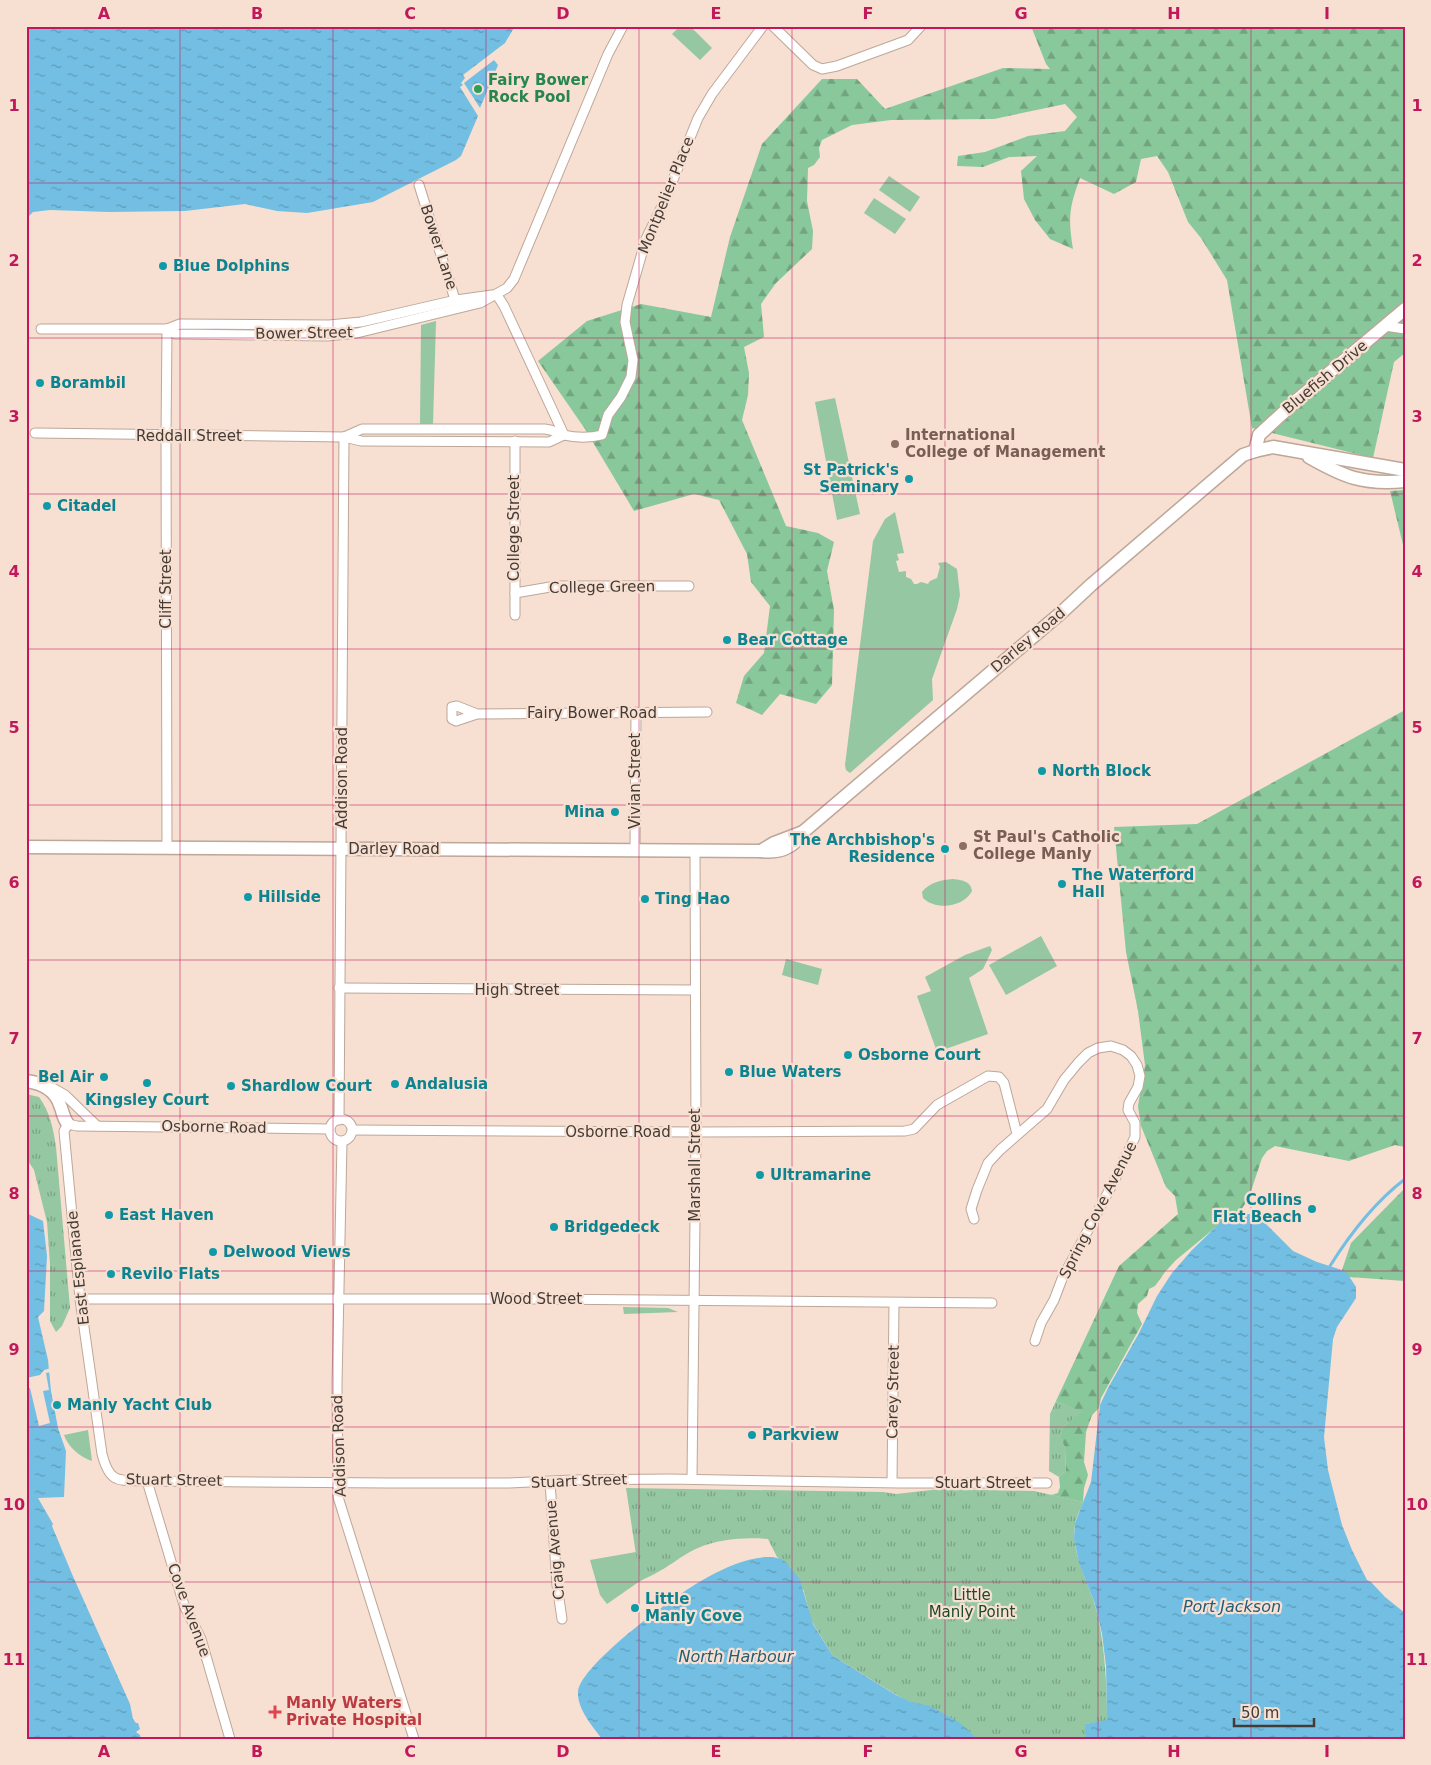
<svg xmlns="http://www.w3.org/2000/svg" width="1431" height="1765" viewBox="0 0 1431 1765" font-family="'DejaVu Sans',sans-serif">
	<style>
		.grass { fill: #94c7a2 }
		.forest { fill: url(#forest-firs) }
		.park { fill: url(#park-tufts) }
		.water { fill: url(#water-ripples) }
		.pier { fill: #f7dfd1 }
		.lines { fill: none; stroke-linecap: round; stroke-linejoin: round }
		.stream { stroke: #72bfe3; stroke-width: 3 }
		.street-casing { stroke: #bda799; stroke-width: 11 }
		.secondary-casing { stroke: #bda799; stroke-width: 15 }
		.street { stroke: #fff; stroke-width: 9 }
		.secondary { stroke: #fff; stroke-width: 12 }
		.grid { fill: none; stroke: #c2185b; stroke-width: 1; stroke-opacity: 0.55 }
		.leisure-dot { fill: #2e9e5b; stroke: #f7dfd1; stroke-width: 2 }
		.culture-dot { fill: #0f9aa8; stroke: #f7dfd1; stroke-width: 2 }
		.education-dot { fill: #8d6e63; stroke: #f7dfd1; stroke-width: 2 }
		.health-dot { fill: #e0444e; stroke: #f7dfd1; stroke-width: 2 }
		.labels { text-anchor: middle; dominant-baseline: central; stroke-width: 4.5; stroke-linejoin: round; paint-order: stroke }
		.leisure-label { font-size: 15px; font-weight: bold; fill: #27864d; stroke: #f7dfd1; text-anchor: start }
		.street-label { font-size: 15px; fill: #443b35; stroke: #f7dfd1 }
		.culture-label { font-size: 15px; font-weight: bold; fill: #0d838f; stroke: #f7dfd1; text-anchor: start }
		.education-label { font-size: 15px; font-weight: bold; fill: #785e54; stroke: #f7dfd1; text-anchor: start }
		.park-label { font-size: 15px; fill: #1b4a2c; stroke: #f7dfd1 }
		.health-label { font-size: 15px; font-weight: bold; fill: #be3a42; stroke: #f7dfd1; text-anchor: start }
		.water-label { font-size: 16px; font-style: italic; fill: #235e78; stroke: #f7dfd1 }
		.neatline { fill: none; stroke: #c2185b; stroke-width: 2 }
		.grid-label { font-size: 16px; text-anchor: middle; font-weight: bold; fill: #c2185b }
	</style>
	<defs>
		<pattern id="forest-firs" width="22" height="20" patternUnits="userSpaceOnUse" patternTransform="scale(1.25)"><rect width="22" height="20" fill="#88c89b"/><path d="M5 1l3.5 6h-7zM16 11l3.5 6h-7z" fill="#71a47f"/></pattern>
		<pattern id="park-tufts" width="24" height="20" patternUnits="userSpaceOnUse" patternTransform="scale(1.25)"><rect width="24" height="20" fill="#94c7a2"/><path d="M3 7l-1-3M5 7V3M7 7l1-3M15 17l-1-3M17 17v-4M19 17l1-3" fill="none" stroke="#7aa385"/></pattern>
		<pattern id="water-ripples" width="26" height="14" patternUnits="userSpaceOnUse" patternTransform="scale(1.25)"><rect width="26" height="14" fill="#72bfe3"/><path d="M2 4q2-2 4 0t4 0M15 11q2-2 4 0t4 0" fill="none" stroke="#5f9cb9"/></pattern>
	</defs>
	<rect width="100%" height="100%" fill="#f7dfd1"/>
	<g class="grass">
		<polygon points="680,26 690,26 712,48 700,60 672,34"/>
		<polygon points="889,176 920,197 910,212 879,190"/>
		<polygon points="874,198 906,219 895,234 864,213"/>
		<polygon points="436,321 433,424 420,424 421,325"/>
		<polygon points="835,398 860,514 837,520 815,402"/>
		<polygon points="895,512 904,553 897,554 899,560 896,561 899,572 906,571 906,577 911,579 914,584 917,584 921,582 928,584 930,581 937,578 940,567 938,563 946,562 957,569 960,595 957,609 932,679 933,700 850,773 846,770 845,765 873,541 885,519"/>
		<path d="M953,879C961,880 971,881 972,891C964,907 936,911 923,898L922,892C930,882 941,880 953,879Z"/>
		<polygon points="1041,936 1057,966 1006,995 989,965"/>
		<polygon points="990,946 992,950 983,969 969,978 988,1034 937,1052 917,996 931,991 925,977 965,955"/>
		<polygon points="786,959 822,969 818,985 782,975"/>
		<polygon points="623,1307 668,1308 678,1312 624,1314"/>
		<path d="M88,1430L92,1461C80,1457 68,1447 64,1435Z"/>
		<polygon points="636,1552 640,1581 607,1604 600,1595 590,1560"/>
	</g>
	<g class="forest">
		<path d="M1031,26H1405V353L1394,362L1373,458L1252,428L1227,280L1201,238L1188,222L1168,172L1157,156L1141,159L1136,182L1114,194L1080,178C1069,208 1068,218 1073,249L1050,239L1035,220L1024,199L1021,171L1037,156L1009,157L983,167L957,166L958,156L985,152L1028,136L1065,131L1077,117L1065,104L994,119L891,120L852,125L822,140L819,148L820,157L814,165L808,168L807,201L813,231L812,249L776,283L761,304L764,337L744,347L749,373L748,395L742,420L786,526L818,533L834,542L827,571L834,610L832,685L816,704L780,694L762,715L736,703L744,676L764,653L770,606L751,582L747,554L719,500L694,494L634,511L585,429L538,361L587,321L641,304L711,317L730,237L762,144L822,79H857L885,109L1003,68L1050,69L1046,64Z"/>
		<polygon points="1405,490 1405,553 1390,491"/>
		<polygon points="1405,710 1405,1147 1395,1145 1349,1161 1275,1146 1267,1151 1262,1158 1252,1188 1245,1204 1238,1214 1227,1218 1176,1260 1165,1272 1155,1286 1149,1289 1147,1296 1138,1304 1137,1313 1142,1324 1101,1398 1099,1408 1092,1415 1086,1432 1084,1462 1088,1475 1084,1488 1083,1502 1051,1495 1058,1493 1060,1487 1059,1477 1066,1471 1065,1448 1060,1437 1063,1427 1081,1412 1056,1401 1119,1266 1178,1214 1175,1196 1166,1187 1141,1126 1138,1106 1145,1065 1138,1011 1126,952 1114,827 1197,824"/>
		<polygon points="1405,1188 1405,1281 1349,1277 1342,1270 1351,1243"/>
	</g>
	<g class="park">
		<path d="M26,1094L39,1097C50,1112 53,1128 56,1147L70,1308L62,1326L56,1332L50,1321V1264L47,1222L34,1170L26,1158Z"/>
		<polygon points="1056,1401 1082,1412 1063,1427 1061,1437 1065,1448 1066,1471 1059,1477 1049,1471 1050,1414"/>
		<path d="M626,1488L883,1492L896,1494L940,1489L1034,1491L1083,1502C1081,1509 1076,1517 1075,1524C1070,1557 1092,1586 1098,1617C1105,1651 1107,1685 1107,1721L1085,1724L1089,1739H974L946,1715L905,1700L833,1656L811,1620L804,1591L790,1567L777,1557L768,1539C745,1537 719,1539 698,1548C686,1553 676,1561 665,1568C657,1573 648,1577 640,1581Z"/>
	</g>
	<g class="water">
		<polygon points="26,26 515,26 505,43 463,75 465,78 461,83 463,85 460,87 478,116 461,156 456,160 373,202 307,213 277,211 245,204 185,211 109,212 50,210 33,212 26,219"/>
		<polygon points="494,60 498,65 480,108 464,83"/>
		<polygon points="26,1213 43,1221 47,1256 44,1311 38,1317 48,1360 51,1391 58,1428 66,1451 64,1497 38,1498 53,1524 52,1526 72,1574 130,1704 133,1719 136,1723 138,1723 140,1729 136,1732 140,1735 141,1739 26,1739"/>
		<polygon points="1238,1214 1250,1214 1259,1217 1293,1251 1317,1262 1342,1270 1347,1273 1356,1287 1356,1298 1337,1327 1333,1339 1324,1437 1328,1470 1342,1525 1352,1550 1367,1580 1371,1582 1385,1597 1405,1613 1405,1739 1089,1739 1089,1737 1086,1737 1085,1724 1107,1720 1106,1666 1102,1634 1095,1604 1079,1563 1074,1539 1075,1523 1091,1482 1100,1405 1108,1388 1139,1333 1157,1296 1172,1273 1192,1250 1220,1223 1227,1218"/>
		<path d="M773,1557L781,1559L786,1562L800,1580L813,1624L833,1656L896,1695L911,1702L930,1706L957,1721L966,1728L977,1739H602C593,1727 577,1709 578,1692C580,1664 682,1590 708,1577C728,1566 750,1556 773,1557Z"/>
	</g>
	<polygon class="pier" points="51,1368 51,1372 46,1373 49,1390 43,1391 50,1423 39,1426 30,1388 26,1388 26,1378 40,1375 44,1370"/>
	<g class="lines">
		<path class="stream" d="M1330,1266C1350,1234 1375,1202 1405,1179"/>
		<defs>
			<g id="street">
				<polyline points="773,26 813,65 822,69 837,66 908,40 921,26"/>
				<polyline points="419,185 457,306"/>
				<polyline points="497,295 504,306 564,435"/>
				<polyline points="1385,326 1405,329"/>
				<polyline points="41,329 167,329 180,324 329,325 361,322 456,300 492,295"/>
				<polyline points="167,329 175,334 327,336 357,333 480,303 507,288 514,279 608,54 623,26"/>
				<polyline points="35,433 344,437 361,441 549,442 564,435"/>
				<path d="M344,437L362,429H545C554,430 557,433 564,435C575,438 591,438 602,435L608,415L621,397L631,377L633,360L625,322L627,305L646,239L664,202L698,118L712,94L763,26"/>
				<polyline points="515,593 556,586 689,586"/>
				<polyline points="515,615 515,441"/>
				<polyline points="477,714 457,706 452,707 452,719 456,721 477,714 707,712"/>
				<polyline points="167,848 166,436 167,329"/>
				<polyline points="635,850 636,712"/>
				<polyline points="339,988 695,990"/>
				<polyline points="51,1087 65,1095 97,1126"/>
				<circle cx="341" cy="1130" r="11"/>
				<polyline points="339,1120 344,437"/>
				<path d="M330,1129L77,1126L68,1124L64,1131L80,1299L102,1454C110,1485 119,1480 147,1481L389,1483H509L572,1480L668,1479L899,1483H1047"/>
				<polyline points="353,1130 696,1132 905,1131 914,1129 937,1105 988,1076 999,1077 1004,1083 1017,1134"/>
				<polyline points="342,1142 337,1385 338,1497 414,1739"/>
				<polyline points="974,1219 971,1209 977,1190 988,1163 1000,1150 1047,1109 1064,1080 1078,1063 1088,1053 1098,1048 1111,1046 1123,1050 1131,1056 1137,1065 1140,1076 1138,1087 1129,1103 1128,1110 1135,1123 1135,1137 1114,1181 1062,1279 1054,1300 1041,1323 1035,1341"/>
				<polyline points="80,1299 538,1299 992,1303"/>
				<polyline points="692,1479 696,1132 695,850"/>
				<polyline points="147,1481 184,1605 201,1639 230,1739"/>
				<polyline points="550,1482 557,1585 562,1619"/>
				<polyline points="892,1482 894,1303"/>
			</g>
			<g id="secondary">
				<polyline points="1255,451 1259,435 1298,399 1405,309"/>
				<path d="M1309,457C1344,477 1363,485 1405,481"/>
				<path d="M26,847L761,851C779,853 793,849 803,832L1062,612L1091,585L1243,455L1255,451L1273,447L1405,470"/>
				<polyline points="761,851 774,843 803,832"/>
				<path d="M26,1081C42,1083 55,1089 60,1105C63,1112 63,1118 68,1124"/>
			</g>
		</defs>
		<use href="#street" class="street-casing"/>
		<use href="#secondary" class="secondary-casing"/>
		<use href="#street" class="street"/>
		<use href="#secondary" class="secondary"/>
	</g>
	<path class="grid" d="M180,26V1739M333,26V1739M486,26V1739M639,26V1739M792,26V1739M945,26V1739M1098,26V1739M1251,26V1739M26,183H1405M26,338H1405M26,494H1405M26,649H1405M26,805H1405M26,960H1405M26,1116H1405M26,1271H1405M26,1427H1405M26,1582H1405"/>
	<circle class="leisure-dot" cx="478" cy="89" r="5"/>
	<g class="culture-dot">
		<circle cx="163" cy="266" r="5"/>
		<circle cx="40" cy="383" r="5"/>
		<circle cx="909" cy="479" r="5"/>
		<circle cx="47" cy="506" r="5"/>
		<circle cx="727" cy="640" r="5"/>
		<circle cx="1042" cy="771" r="5"/>
		<circle cx="615" cy="812" r="5"/>
		<circle cx="945" cy="849" r="5"/>
		<circle cx="1062" cy="884" r="5"/>
		<circle cx="248" cy="897" r="5"/>
		<circle cx="645" cy="899" r="5"/>
		<circle cx="848" cy="1055" r="5"/>
		<circle cx="729" cy="1072" r="5"/>
		<circle cx="104" cy="1077" r="5"/>
		<circle cx="147" cy="1083" r="5"/>
		<circle cx="395" cy="1084" r="5"/>
		<circle cx="231" cy="1086" r="5"/>
		<circle cx="760" cy="1175" r="5"/>
		<circle cx="1312" cy="1209" r="5"/>
		<circle cx="109" cy="1215" r="5"/>
		<circle cx="554" cy="1227" r="5"/>
		<circle cx="213" cy="1252" r="5"/>
		<circle cx="111" cy="1274" r="5"/>
		<circle cx="57" cy="1405" r="5"/>
		<circle cx="752" cy="1435" r="5"/>
		<circle cx="635" cy="1608" r="5"/>
	</g>
	<g class="education-dot">
		<circle cx="895" cy="444" r="5"/>
		<circle cx="963" cy="846" r="5"/>
	</g>
	<path class="health-dot" d="M272.5 1704.5h5v5h5v5h-5v5h-5v-5h-5v-5h5z"/>
	<g class="labels">
		<g class="leisure-label">
			<text x="488" y="80">Fairy Bower<tspan x="488" dy="17">Rock Pool</tspan></text>
		</g>
		<g class="street-label">
			<text transform="translate(666 195) rotate(-68)">Montpelier Place</text>
			<text transform="translate(439 247) rotate(72)">Bower Lane</text>
			<text transform="translate(304 333) rotate(-1)">Bower Street</text>
			<text transform="translate(1325 377) rotate(-40)">Bluefish Drive</text>
			<text x="189" y="436">Reddall Street</text>
			<text transform="translate(514 528) rotate(-90)">College Street</text>
			<text transform="translate(602 587) rotate(-1)">College Green</text>
			<text transform="translate(166 589) rotate(-90)">Cliff Street</text>
			<text transform="translate(1028 640) rotate(-40)">Darley Road</text>
			<text x="592" y="713">Fairy Bower Road</text>
			<text transform="translate(342 778) rotate(-90)">Addison Road</text>
			<text transform="translate(635 781) rotate(-90)">Vivian Street</text>
			<text x="394" y="849">Darley Road</text>
			<text x="517" y="990">High Street</text>
			<text transform="translate(214 1127) rotate(1)">Osborne Road</text>
			<text x="618" y="1132">Osborne Road</text>
			<text transform="translate(695 1165) rotate(-90)">Marshall Street</text>
			<text transform="translate(1098 1210) rotate(-63)">Spring Cove Avenue</text>
			<text transform="translate(78 1268) rotate(-96)">East Esplanade</text>
			<text x="536" y="1299">Wood Street</text>
			<text transform="translate(893 1392) rotate(-89)">Carey Street</text>
			<text transform="translate(339 1446) rotate(-92)">Addison Road</text>
			<text transform="translate(174 1480) rotate(1)">Stuart Street</text>
			<text transform="translate(579 1481) rotate(-2)">Stuart Street</text>
			<text x="983" y="1483">Stuart Street</text>
			<text transform="translate(555 1550) rotate(-95)">Craig Avenue</text>
			<text transform="translate(189 1610) rotate(70)">Cove Avenue</text>
		</g>
		<g class="culture-label">
			<text x="173" y="266">Blue Dolphins</text>
			<text x="50" y="383">Borambil</text>
			<text x="899" y="470" text-anchor="end">St Patrick's<tspan x="899" dy="17">Seminary</tspan></text>
			<text x="57" y="506">Citadel</text>
			<text x="737" y="640">Bear Cottage</text>
			<text x="1052" y="771">North Block</text>
			<text x="605" y="812" text-anchor="end">Mina</text>
			<text x="935" y="840" text-anchor="end">The Archbishop's<tspan x="935" dy="17">Residence</tspan></text>
			<text x="1072" y="875">The Waterford<tspan x="1072" dy="17">Hall</tspan></text>
			<text x="258" y="897">Hillside</text>
			<text x="655" y="899">Ting Hao</text>
			<text x="858" y="1055">Osborne Court</text>
			<text x="739" y="1072">Blue Waters</text>
			<text x="94" y="1077" text-anchor="end">Bel Air</text>
			<text x="405" y="1084">Andalusia</text>
			<text x="241" y="1086">Shardlow Court</text>
			<text x="147" y="1100" text-anchor="middle">Kingsley Court</text>
			<text x="770" y="1175">Ultramarine</text>
			<text x="1302" y="1200" text-anchor="end">Collins<tspan x="1302" dy="17">Flat Beach</tspan></text>
			<text x="119" y="1215">East Haven</text>
			<text x="564" y="1227">Bridgedeck</text>
			<text x="223" y="1252">Delwood Views</text>
			<text x="121" y="1274">Revilo Flats</text>
			<text x="67" y="1405">Manly Yacht Club</text>
			<text x="762" y="1435">Parkview</text>
			<text x="645" y="1599">Little<tspan x="645" dy="17">Manly Cove</tspan></text>
		</g>
		<g class="education-label">
			<text x="905" y="435">International<tspan x="905" dy="17">College of Management</tspan></text>
			<text x="973" y="837">St Paul's Catholic<tspan x="973" dy="17">College Manly</tspan></text>
		</g>
		<g class="park-label">
			<text x="972" y="1595">Little<tspan x="972" dy="17">Manly Point</tspan></text>
		</g>
		<g class="health-label">
			<text x="286" y="1703">Manly Waters<tspan x="286" dy="17">Private Hospital</tspan></text>
		</g>
		<g class="water-label">
			<text x="1232" y="1606">Port Jackson</text>
			<text x="736" y="1656">North Harbour</text>
		</g>
	</g>
	<rect width="1431" height="1765" fill="none" stroke="#f7dfd1" stroke-width="55"/>
	<path d="M1234 1718v8h80v-8" fill="none" stroke="#443b35" stroke-width="2.5"/>
	<text x="1241" y="1718" font-size="15" fill="#443b35" stroke="#f7dfd1" stroke-width="4" paint-order="stroke">50 m</text>
	<rect x="28" y="28" width="1376" height="1710" class="neatline"/>
	<g class="grid-label">
		<text x="104" y="19">A</text>
		<text x="257" y="19">B</text>
		<text x="410" y="19">C</text>
		<text x="563" y="19">D</text>
		<text x="716" y="19">E</text>
		<text x="868" y="19">F</text>
		<text x="1021" y="19">G</text>
		<text x="1174" y="19">H</text>
		<text x="1327" y="19">I</text>
		<text x="14" y="111">1</text>
		<text x="1417" y="111">1</text>
		<text x="14" y="266">2</text>
		<text x="1417" y="266">2</text>
		<text x="14" y="422">3</text>
		<text x="1417" y="422">3</text>
		<text x="14" y="577">4</text>
		<text x="1417" y="577">4</text>
		<text x="14" y="733">5</text>
		<text x="1417" y="733">5</text>
		<text x="14" y="888">6</text>
		<text x="1417" y="888">6</text>
		<text x="14" y="1044">7</text>
		<text x="1417" y="1044">7</text>
		<text x="14" y="1199">8</text>
		<text x="1417" y="1199">8</text>
		<text x="14" y="1355">9</text>
		<text x="1417" y="1355">9</text>
		<text x="14" y="1510">10</text>
		<text x="1417" y="1510">10</text>
		<text x="14" y="1665">11</text>
		<text x="1417" y="1665">11</text>
		<text x="104" y="1757">A</text>
		<text x="257" y="1757">B</text>
		<text x="410" y="1757">C</text>
		<text x="563" y="1757">D</text>
		<text x="716" y="1757">E</text>
		<text x="868" y="1757">F</text>
		<text x="1021" y="1757">G</text>
		<text x="1174" y="1757">H</text>
		<text x="1327" y="1757">I</text>
	</g>
</svg>
